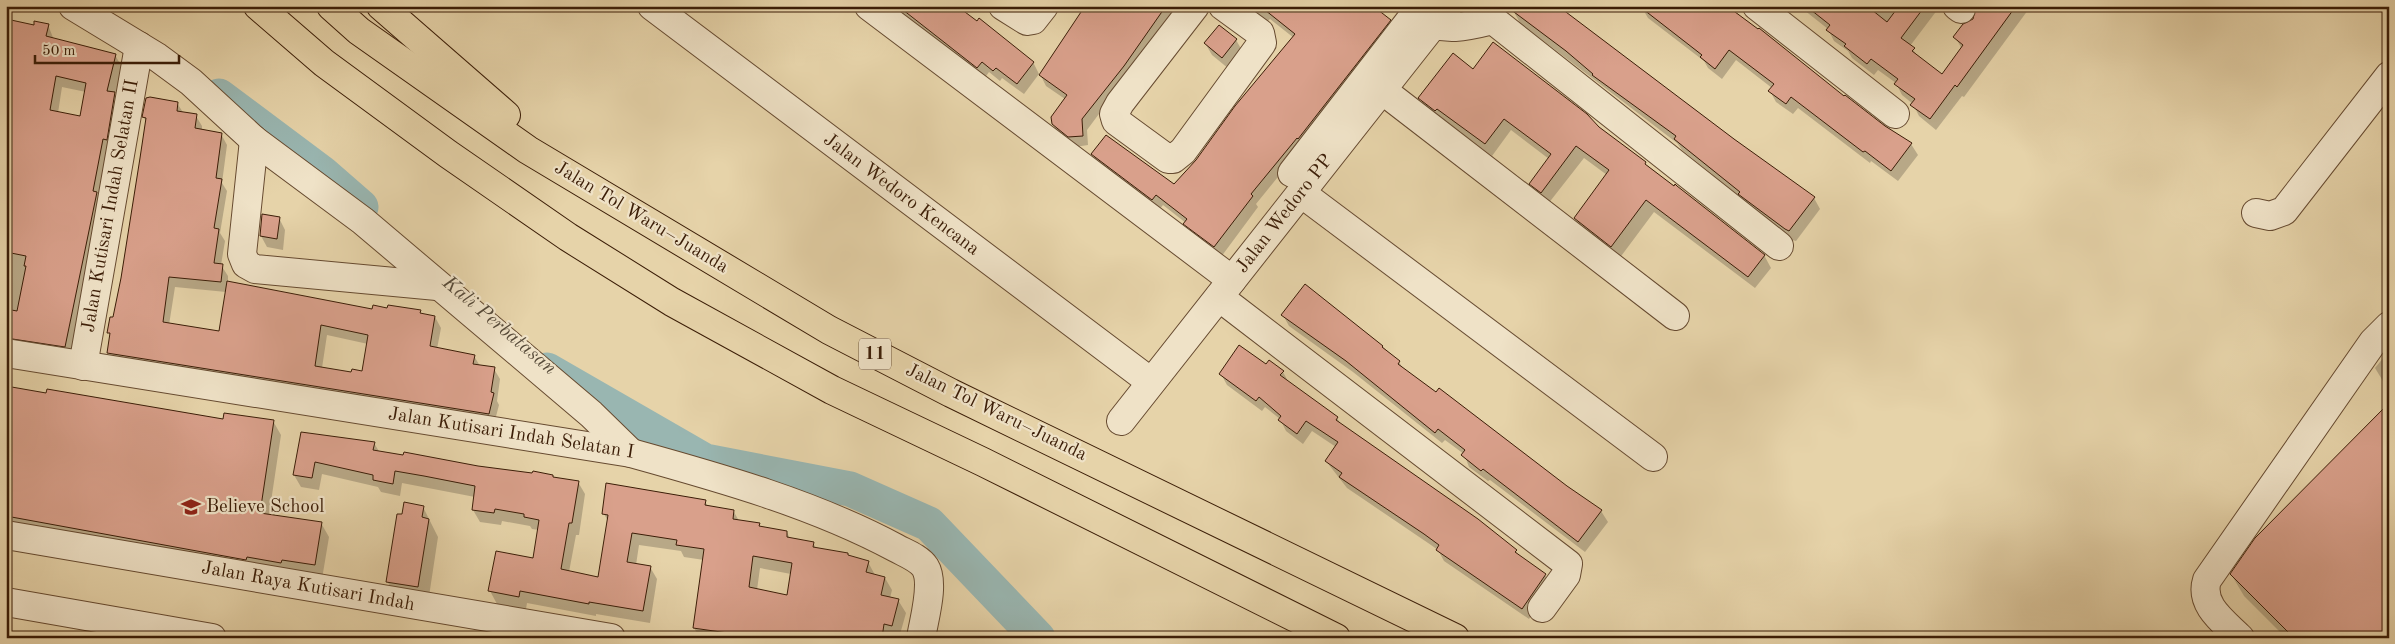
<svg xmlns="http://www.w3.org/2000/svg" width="2395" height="644" viewBox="0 0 2395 644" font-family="'Old Standard TT',serif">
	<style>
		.shadow { fill: #0003; fill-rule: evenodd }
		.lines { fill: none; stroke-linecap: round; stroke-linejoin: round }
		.river { stroke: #99b6b1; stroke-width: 35 }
		.building { fill: #d9a08b; stroke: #3b1d07; fill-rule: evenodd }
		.minor-casing { stroke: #664a30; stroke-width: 30 }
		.highway-casing { stroke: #3b1d07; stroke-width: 30 }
		.minor { stroke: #efe2c7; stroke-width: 28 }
		.highway { stroke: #e6d3a9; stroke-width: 28 }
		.labels { text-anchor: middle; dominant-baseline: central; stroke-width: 4.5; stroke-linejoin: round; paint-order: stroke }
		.shield { fill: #efe2c7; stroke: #715841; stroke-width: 1 }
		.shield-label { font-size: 18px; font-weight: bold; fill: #3b1d07 }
		.street-label { font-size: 19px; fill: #3b1d07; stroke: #efe2c7 }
		.poi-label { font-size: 19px; fill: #3b1d07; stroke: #efe2c7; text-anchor: start }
		.water-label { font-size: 20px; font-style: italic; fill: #574b3a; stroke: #efe2c7 }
	</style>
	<rect width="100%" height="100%" fill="#e6d3a9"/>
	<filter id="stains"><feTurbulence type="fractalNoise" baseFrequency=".004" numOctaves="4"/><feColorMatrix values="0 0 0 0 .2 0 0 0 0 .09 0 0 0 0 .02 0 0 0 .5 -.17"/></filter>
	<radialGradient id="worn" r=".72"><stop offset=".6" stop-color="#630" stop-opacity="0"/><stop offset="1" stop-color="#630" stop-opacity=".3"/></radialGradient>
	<g class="shadow">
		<polygon points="889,6 960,6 960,10 1033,62 1039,74 1024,94 1002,78 1000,81 989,72 984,79"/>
		<polygon points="1088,6 1182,6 1163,28 1087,130 1088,145 1075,147 1059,135 1053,124 1065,99 1046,86 1041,76"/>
		<polygon points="1247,6 1373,6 1390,21 1396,31 1256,204 1258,207 1221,257 1191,234 1186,223 1163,205 1159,210 1098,164 1092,154 1174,185 1197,161 1294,38 1270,19 1267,22"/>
		<polygon points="1641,6 1815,75 1911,144 1918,155 1898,181 1871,161 1870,163 1798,108 1793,114 1776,102 1770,91 1772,88 1736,60 1722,79 1708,68 1704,61 1648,18"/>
		<polygon points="1787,6 1799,6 1794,12"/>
		<polygon points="1799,6 1936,6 1938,9 1910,46 1920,59 1942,76 1962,49 1955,37 1974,20 1978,6 2031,6 1964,97 1962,96 1936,130 1919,116 1913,104 1902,95 1896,83 1878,70 1874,75 1852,58 1848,51 1834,41 1828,29"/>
		<polygon points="1514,12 1643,73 1814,198 1820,209 1796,241 1792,240 1746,205 1743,199 1682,150 1677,143 1520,23"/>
		<path d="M48,25L54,40L115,55L122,67L115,95L121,105L72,358L6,351V29ZM62,87L86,92L81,117L58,113Z"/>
		<polygon points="1219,26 1236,40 1243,52 1229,69 1212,55 1205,43"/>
		<polygon points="1473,70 1598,128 1764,255 1771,268 1755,288 1654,212 1619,259 1582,230 1575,218 1607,175 1584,158 1548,204 1538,196 1530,184 1549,159 1511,130 1492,156 1445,120 1443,123 1427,110 1420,98"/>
		<path d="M177,103L184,114L196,116L202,126V131L221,134L227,145L222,183L227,191L220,233L225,241L221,265L228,276V282L373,310L420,311L422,315L435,317L441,328L437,349L474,356L480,366L494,369L500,379L497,401L499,405L494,424L115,364L109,353L111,337L109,332L114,319L122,278L146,122L144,117ZM175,287L226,292L220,332L169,325ZM327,335L368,344L363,372L352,373L322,368Z"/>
		<polygon points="279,218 285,230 283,250 267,247 261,236"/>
		<polygon points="1283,315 1382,346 1399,362 1404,370 1601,511 1608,522 1585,552 1490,480 1488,481 1469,467 1464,454 1445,440 1442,443 1353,372 1289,326"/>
		<polygon points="2389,351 2389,391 2375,368"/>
		<polygon points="1267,365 1283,372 1289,383 1337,418 1342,426 1516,551 1519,557 1545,575 1551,586 1529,619 1444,561 1438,550 1431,545 1347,488 1326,461 1336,447 1312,431 1303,444 1286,431 1280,419 1265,407 1262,411 1227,385 1221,374"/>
		<polygon points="6,387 224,420 273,421 281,435 269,515 321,523 329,537 322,579 6,527"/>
		<path d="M302,433L374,443L380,453L553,476L554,479L578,482L585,494L579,535H576L569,572L599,578L608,521L604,514L705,501L708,507L734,512L739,521L759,525L761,528L787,532L790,539L813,543L816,548L847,554L849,557L868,562L875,575L885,578L892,590L890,598L898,600L906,613L899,638H700L694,628L704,560L684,557L681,551L639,545L636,565L650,567L657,579L650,623L596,614V616L527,603L526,609L497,604L490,591L534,560L539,530L532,529L530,526L502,521L501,525L480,522L473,510L475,497L402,483L400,496L381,492L378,487L322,474L319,490L301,487L294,475ZM760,568L791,574L788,596L757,590Z"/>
		<polygon points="423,507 438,537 428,603 397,598 387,581 404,516"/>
		<polygon points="2231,574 2389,638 2286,638 2244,596"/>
		<polygon points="14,632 33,634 35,638 14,638"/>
	</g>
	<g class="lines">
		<g class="river">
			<polyline points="219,96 322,173 361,207"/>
			<polyline points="547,370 705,461 850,489 929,524 1038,638"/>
		</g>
	</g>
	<g class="building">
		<polygon points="898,6 957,6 977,21 979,18 1034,62 1017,84 996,68 993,71 982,62 977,68"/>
		<polygon points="1085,6 1166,6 1124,66 1082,119 1083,136 1068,137 1052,124 1051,117 1067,95 1039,75"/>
		<polygon points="1260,6 1373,6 1391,20 1298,139 1297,138 1251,194 1253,196 1214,247 1183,224 1187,219 1156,195 1152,200 1091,154 1106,135 1174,184 1196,160 1235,106 1295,34"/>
		<polygon points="1506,6 1558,6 1734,139 1815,197 1789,231 1785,229 1738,194 1740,192 1674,139 1676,136 1592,75 1593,74 1566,51"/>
		<polygon points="1639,6 1727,6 1758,29 1759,28 1844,96 1845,95 1885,126 1912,143 1891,171 1865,151 1863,152 1791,97 1786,104 1768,91 1774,84 1729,50 1715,69 1700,57 1702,55"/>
		<polygon points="1806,6 1867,6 1887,22 1899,6 1925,6 1901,38 1915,48 1912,51 1942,74 1963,45 1953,37 1963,24 1973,19 1976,6 2016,6 1957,87 1955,85 1930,119 1910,105 1915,99 1894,84 1898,79 1871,59 1867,64 1844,46 1846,44 1826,30 1830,25"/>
		<path d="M11,20L34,25V21L49,24L46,36L116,54L107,91L115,92L107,140L103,139L93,191L97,192L65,347L6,338V309L17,311L26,266H24L26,256L6,252V27L9,28ZM56,76L86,83L80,116L50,110Z"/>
		<polygon points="1219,25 1237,39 1222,58 1204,43"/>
		<polygon points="1493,42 1587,114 1599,127 1646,162 1645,164 1674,186 1675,184 1677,186 1765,255 1748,277 1646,200 1611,247 1574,218 1609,170 1576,146 1541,193 1529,184 1551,154 1504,119 1485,144 1437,109 1435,111 1418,98 1453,53 1473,69"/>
		<path d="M150,97L178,102L177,111L197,114L195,128L222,133L216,178L222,179L214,228L219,229L214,263L223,264L221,282L169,277L163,322L219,331L227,281L372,309L373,305L387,308L388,305L421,310L420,313L435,316L430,346L475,355L473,364L495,367L491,392L494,393L489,414L107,353L110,333H107L110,317H113L121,278L140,158L146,118L142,117L146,98ZM321,325L368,335L362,371L352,369L351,372L315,366Z"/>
		<polygon points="262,214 280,217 277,239 260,236"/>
		<polygon points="1305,284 1383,346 1382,347 1400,361 1398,364 1436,392 1439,388 1567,486 1602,510 1578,542 1483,469 1481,471 1461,455 1465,450 1438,429 1435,433 1346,361 1281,315"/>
		<polygon points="1239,345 1266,364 1269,360 1284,371 1280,375 1338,417 1336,420 1478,519 1517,550 1515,552 1546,574 1522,609 1436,550 1439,545 1424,534 1339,477 1342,473 1325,461 1338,442 1306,421 1297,434 1278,420 1281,416 1259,397 1256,401 1219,374"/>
		<polygon points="6,386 46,393 47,389 223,419 224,413 274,420 260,513 322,522 315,565 282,560 281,563 247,557 246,560 6,516"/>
		<polygon points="2389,403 2389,638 2294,638 2230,574 2255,538"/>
		<path d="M301,432L375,442L373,450L403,455L404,452L478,466L532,473L533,471L553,475V477L579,481L572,523H569L561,569L598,577L608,515L602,514L606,483L706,500L705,505L734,510L733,519L760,523L759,526L787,531V537L814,542L813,547L848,553V555L869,561L866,572L885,577L881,595L899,599L892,626L884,624L882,638H768L742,633V635L693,628L704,549L676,545L677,540L632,533L627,562L651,566L643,611L589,602V604L520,591L519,597L488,591L496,551L533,558L539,520L524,517V514L495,509L494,513L472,510L475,486L424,476L395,471L393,484L373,480V475L315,462L312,478L293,475ZM753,556L792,563L787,595L749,587Z"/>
		<polygon points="404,502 424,506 422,517 429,519 418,587 386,582 397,514 402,514"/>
	</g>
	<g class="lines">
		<defs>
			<g id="minor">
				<polyline points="73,6 157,57 191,82 254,140 363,221 467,309 591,414 631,453"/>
				<polyline points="652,6 1151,382"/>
				<polyline points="869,6 1232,280"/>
				<polyline points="1003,6 1027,21 1033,20 1044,6"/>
				<polyline points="1195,6 1120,103 1114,114 1116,121 1168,159 1173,159 1183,151 1262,43 1260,33 1223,6"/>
				<polyline points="1490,6 1493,20 1779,246"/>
				<polyline points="1757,6 1895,114"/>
				<polyline points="1957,6 1961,9"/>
				<path d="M1421,18C1442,33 1469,26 1493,20"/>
				<polyline points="1382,90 1675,316"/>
				<polyline points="254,140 242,254 246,264 255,269 437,286"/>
				<polyline points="1292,173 1415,14"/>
				<polyline points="1301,193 1653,457"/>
				<polyline points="2256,213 2270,216 2284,211 2389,76"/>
				<polyline points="1219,297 1568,564 1566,575 1542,608"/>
				<path d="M6,353L631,453C721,478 814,504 896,548C905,553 919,558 925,567C935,583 924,619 921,638"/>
				<polyline points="83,366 139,46"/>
				<polyline points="1121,421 1448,6"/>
				<polyline points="6,535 611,638"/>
				<polyline points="6,602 212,638"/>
				<path d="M2240,638C2224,622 2199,605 2207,580L2373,342L2389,326"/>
			</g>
			<g id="highway">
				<polyline points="258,6 324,63 448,154 568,237 672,302 832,390 983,462 1336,638"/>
				<polyline points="331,6 359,31 528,150 829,330 951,393 1455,638"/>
				<polyline points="381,6 506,115"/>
			</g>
		</defs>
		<use href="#minor" class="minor-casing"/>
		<use href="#highway" class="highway-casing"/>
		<use href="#minor" class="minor"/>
		<use href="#highway" class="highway"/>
	</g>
	<defs>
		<symbol id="school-bare" viewBox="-9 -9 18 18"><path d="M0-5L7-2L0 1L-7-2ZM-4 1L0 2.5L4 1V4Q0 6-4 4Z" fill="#8f2418" stroke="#efe2c7" stroke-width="2.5" paint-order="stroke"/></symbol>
	</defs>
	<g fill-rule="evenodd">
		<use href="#school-bare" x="177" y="493" width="28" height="28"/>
	</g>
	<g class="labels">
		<rect class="shield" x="859" y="338.5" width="32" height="31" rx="4"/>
		<g class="shield-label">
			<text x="875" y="354">11</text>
		</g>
		<g class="street-label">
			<text transform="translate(901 195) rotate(37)">Jalan Wedoro Kencana</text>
			<text transform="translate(111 206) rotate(-80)">Jalan Kutisari Indah Selatan II</text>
			<text transform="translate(1285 214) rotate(-52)">Jalan Wedoro PP</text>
			<text transform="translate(641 218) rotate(31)">Jalan Tol Waru–Juanda</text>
			<text transform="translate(996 413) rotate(26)">Jalan Tol Waru–Juanda</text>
			<text transform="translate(511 434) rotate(9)">Jalan Kutisari Indah Selatan I</text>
			<text transform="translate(308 587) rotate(10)">Jalan Raya Kutisari Indah</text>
		</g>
		<g class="poi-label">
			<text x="206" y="507">Believe School</text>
		</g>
		<g class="water-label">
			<text transform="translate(499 326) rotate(40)">Kali Perbatasan</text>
		</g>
	</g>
	<rect width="2395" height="644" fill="none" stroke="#e6d3a9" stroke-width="25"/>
	<rect x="8" y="8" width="2380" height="629" fill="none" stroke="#3b1d07" stroke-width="2.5"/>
	<rect x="12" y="12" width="2370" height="619" fill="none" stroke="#3b1d07"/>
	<path d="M35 55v8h144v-8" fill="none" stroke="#3b1d07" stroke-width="2.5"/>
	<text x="42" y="55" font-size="15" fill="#3b1d07" stroke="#efe2c7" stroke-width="4" paint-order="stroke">50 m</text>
	<rect width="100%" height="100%" filter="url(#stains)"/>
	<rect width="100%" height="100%" fill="url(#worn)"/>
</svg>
